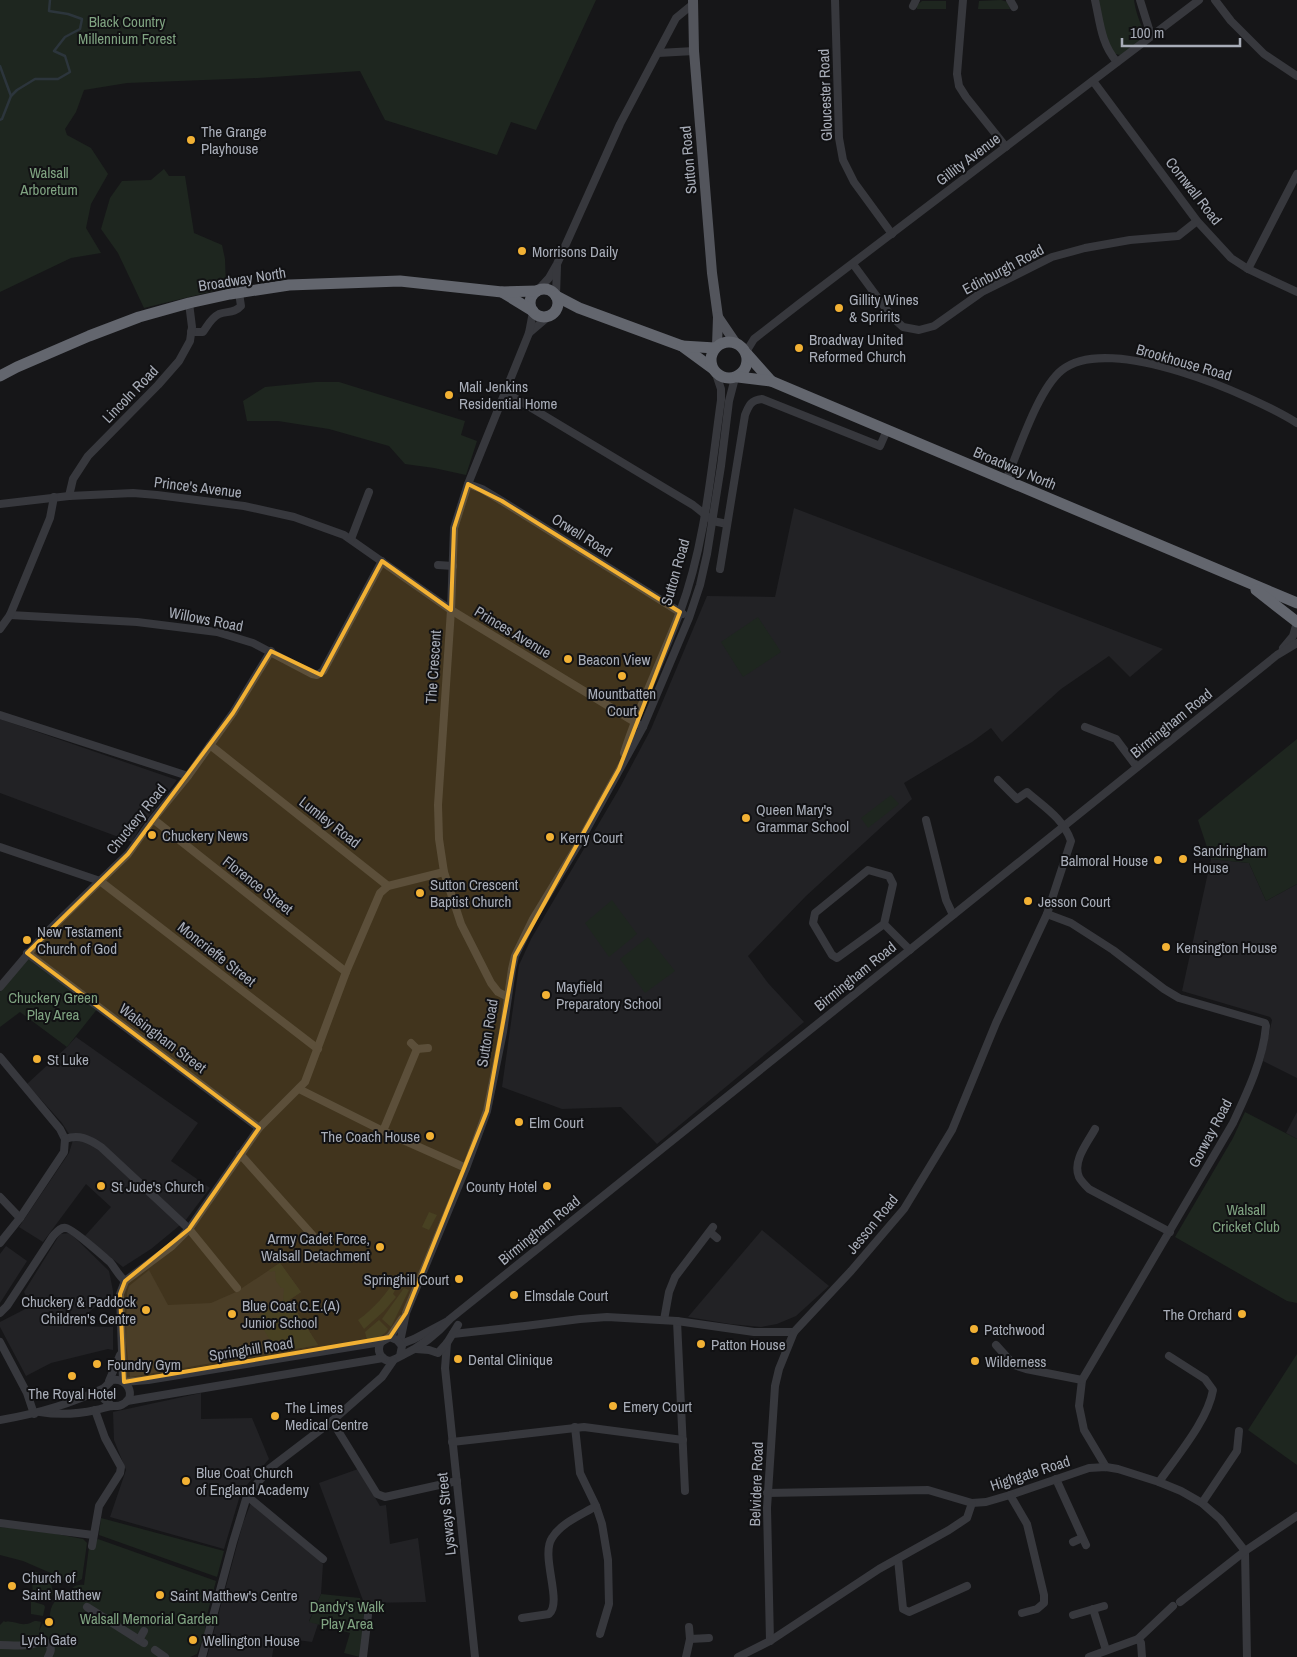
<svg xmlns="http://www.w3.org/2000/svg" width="1297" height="1657" viewBox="0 0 1297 1657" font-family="'Archivo Narrow',sans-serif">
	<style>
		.built { fill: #222225 }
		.green { fill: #1e261f }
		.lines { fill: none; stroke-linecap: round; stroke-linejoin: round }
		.stream { stroke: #2c353c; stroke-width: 2.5 }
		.minor { stroke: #37383d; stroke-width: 8 }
		.major { stroke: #53555c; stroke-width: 10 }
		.highway { stroke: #63666e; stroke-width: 11 }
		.marked { fill: #f2b134; fill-opacity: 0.2; stroke: #f2b134; stroke-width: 4; stroke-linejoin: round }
		.poi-dot { fill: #f2b134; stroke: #111113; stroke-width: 2 }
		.labels { text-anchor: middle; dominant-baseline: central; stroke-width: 4; stroke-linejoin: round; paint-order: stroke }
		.park-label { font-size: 15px; fill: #7fa381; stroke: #111113 }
		.street-label { font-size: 15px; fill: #a8adb8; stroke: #111113 }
		.poi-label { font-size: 15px; fill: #a8adb8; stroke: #111113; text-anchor: start }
	</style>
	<rect width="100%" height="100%" fill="#161618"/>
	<g class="built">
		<polygon points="794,508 1163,649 1130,677 1109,656 1061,689 1002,742 991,728 972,742 904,783 912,799 806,896 748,956 768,983 804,1022 657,1144 621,1107 562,1109 502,1087 519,965 531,939 619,789 651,729 707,596 775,597"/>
		<polygon points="0,719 177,780 140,828 132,842 0,793"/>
		<polygon points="1211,859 1249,863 1266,901 1297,884 1297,1078 1263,1061 1272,1020 1270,1017 1182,991"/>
		<polygon points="76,1037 198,1123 171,1161 210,1188 185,1221 151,1249 123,1267 84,1237 111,1207 86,1184 43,1242 19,1227 69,1153 73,1140 62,1123 27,1084 67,1047"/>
		<polygon points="1297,1112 1297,1139 1286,1133"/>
		<polygon points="762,1230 829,1286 796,1316 777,1324 761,1327 730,1324 688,1317"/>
		<polygon points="70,1233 109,1271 113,1291 113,1305 97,1305 73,1326 113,1327 113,1350 108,1349 51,1363 26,1376 0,1327 0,1322 31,1306 24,1292 60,1234"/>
		<polygon points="6,1246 27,1261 0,1303 0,1254"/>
		<polygon points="280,1263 301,1292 289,1300 318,1345 130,1377 126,1342 127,1293 129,1286 149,1270 168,1305 211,1303 236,1292"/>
		<polygon points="201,1393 201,1419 252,1418 269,1459 241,1492 224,1549 110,1517 126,1470 114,1440 113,1412"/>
		<polygon points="358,1469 380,1506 386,1505 390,1544 418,1538 426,1602 364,1603 319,1483"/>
		<polygon points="251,1503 323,1564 321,1594 309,1621 318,1624 312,1642 290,1639 288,1646 274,1645 272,1657 207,1657 243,1523"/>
	</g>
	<g class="green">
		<polygon points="0,0 596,0 536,130 511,122 497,155 385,120 360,71 258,78 127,83 84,90 76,112 65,129 67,135 91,148 108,174 91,204 86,228 101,253 71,258 0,292"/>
		<polygon points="1001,0 1008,2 1010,9 978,9 979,1"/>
		<path d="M1097,0H1134C1136,14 1140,22 1145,34L1144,39L1123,56L1109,52Z"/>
		<polygon points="922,1 946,1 946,9 917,9 917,5"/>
		<polygon points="164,169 169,176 185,176 194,233 222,245 225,259 226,288 144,308 118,253 101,229 110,198 122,181 151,180"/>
		<polygon points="316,382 339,382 465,421 461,435 477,441 466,475 434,468 405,464 389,446 329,429 278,421 247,421 243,401 265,387"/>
		<polygon points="758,617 781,652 743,677 721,642"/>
		<polygon points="1297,739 1297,884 1266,901 1249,863 1211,859 1198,820"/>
		<polygon points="891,795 899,804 868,828 861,818"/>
		<polygon points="612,900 637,934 609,957 585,923"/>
		<polygon points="648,937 675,971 645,993 620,959"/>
		<polygon points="27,956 98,1008 67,1047 20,1012 0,1027 0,992"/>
		<polygon points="1245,1112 1297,1139 1297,1303 1287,1301 1175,1237 1233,1138"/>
		<polygon points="429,1212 437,1215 429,1230 422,1227"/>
		<polygon points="280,1263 301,1292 289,1300 318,1345 278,1352 256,1318 283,1301 284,1288 281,1288 276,1281 275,1271 270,1272 269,1270"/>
		<path d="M397,1277L406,1282L402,1289L396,1288L393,1294L396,1297L384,1311L364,1329L358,1320C375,1308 386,1294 397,1277Z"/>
		<polygon points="404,1288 409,1290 391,1327 382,1319"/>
		<path d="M379,1320L388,1329C384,1337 375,1338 367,1340L365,1332Z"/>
		<polygon points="1297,1354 1297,1465 1248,1430"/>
		<polygon points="101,1518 224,1551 217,1577 99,1535"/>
		<polygon points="0,1527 35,1530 83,1539 87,1543 82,1579 75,1583 70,1583 69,1586 60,1577 23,1561 0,1555"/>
		<path d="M98,1539L216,1581L206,1619L205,1633L197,1654L190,1657H0V1625L4,1621L5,1622C13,1620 18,1625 26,1624C34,1623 32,1619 41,1622L39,1631L43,1623L51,1625C51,1623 51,1621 50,1618C49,1605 57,1597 66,1593C73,1589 73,1584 84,1585L89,1547Z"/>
		<path d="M34,1571C46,1576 52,1579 53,1594L48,1600L38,1599L33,1596L32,1580L29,1573Z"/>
		<polygon points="321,1594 360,1598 364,1614 360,1657 344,1653 350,1633 309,1622"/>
		<polygon points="31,1601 44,1605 45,1607 43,1616 31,1614"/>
	</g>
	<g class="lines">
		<g class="stream">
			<polyline points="0,66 11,96"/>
			<polyline points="0,120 2,119 11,96 17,90 35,79 58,79 70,72 65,56 54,51 65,37 80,29 82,19 68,14 49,11 50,0"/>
		</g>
		<g class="minor">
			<polyline points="835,0 839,138 843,160 854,182 892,234"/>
			<polyline points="963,0 957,74 959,86 966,97 1006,147"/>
			<polyline points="1010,0 1014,7"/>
			<path d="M1095,0C1100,22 1101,44 1117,62"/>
			<polyline points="1140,0 1149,29 1153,35"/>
			<polyline points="1215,0 1231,21 1264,54 1297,76"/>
			<polyline points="913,6 916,0"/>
			<polyline points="658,53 694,51"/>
			<polyline points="1093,81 1197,221 1231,258 1248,269 1297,292"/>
			<polyline points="853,264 892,317 903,327 919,330 934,326 982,292 1052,257 1085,248 1130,240 1178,236 1197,221"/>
			<polyline points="1248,269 1297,174"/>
			<polyline points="538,290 549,278 557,264 620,124 676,18 693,4"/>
			<polyline points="556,295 557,266"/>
			<path d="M191,332H203C208,325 211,318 219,314C227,311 235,313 241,306L239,293"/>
			<polyline points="529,333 549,316"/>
			<polyline points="746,352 754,339 799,304 1199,0"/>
			<polyline points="505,392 693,505 713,521 727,524"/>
			<path d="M1006,480C1019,450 1038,389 1062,370C1109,332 1252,395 1297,423"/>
			<polyline points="468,484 482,489 502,501 683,614"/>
			<polyline points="69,496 73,479 88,456 158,385 179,361 190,341 192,327 189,303"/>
			<polyline points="0,504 69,496 133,493 157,495 244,506 294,517 344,535 451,610 643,727"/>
			<polyline points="351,539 369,492"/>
			<polyline points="438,565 453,566"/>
			<path d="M720,569L745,415C749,405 751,400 762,399L880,446L887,430"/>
			<polyline points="10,615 137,622 217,632 253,643 312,674 317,675 323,671 382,561"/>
			<polyline points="0,629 10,615 50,518 54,497"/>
			<polyline points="1283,648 1293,636 1297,622"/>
			<polyline points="0,715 188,776"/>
			<polyline points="1085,727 1116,739 1137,767"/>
			<polyline points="210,745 388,886"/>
			<path d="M624,753C639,705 662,660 680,612C705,545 711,471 721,400V389L716,374"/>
			<polyline points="153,819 346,972"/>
			<polyline points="926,820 946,900 953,915"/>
			<polyline points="0,847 100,881 318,1049"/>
			<path d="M1047,914L1071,923L1113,950L1164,989L1179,998L1265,1023L1266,1026C1263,1060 1247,1093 1233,1123L1082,1380L1079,1406L1084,1430L1106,1467"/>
			<polyline points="884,924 893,884 889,876 868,870 815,913 813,923 832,955 837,958 884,924 910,950"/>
			<polyline points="27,953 259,1128"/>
			<polyline points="0,987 44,935 128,854 153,819 188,776 233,713 271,651"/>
			<polyline points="508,997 498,992 491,983 461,924 444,872 439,839 438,805 451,610 454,528 468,484 529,333 533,312"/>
			<polyline points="411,1043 417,1049 428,1048"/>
			<polyline points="0,1057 60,1129 65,1139"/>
			<polyline points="299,1089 383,1131 466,1168"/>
			<path d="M1095,1129C1088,1142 1072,1161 1079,1177C1081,1181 1085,1185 1089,1189L1170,1232"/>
			<polyline points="383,1131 417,1049"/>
			<path d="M65,1139C79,1134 89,1139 101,1147L189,1229L237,1288"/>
			<polyline points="240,1154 314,1237"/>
			<polyline points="0,1197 20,1218"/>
			<polyline points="710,1232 717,1238"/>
			<polyline points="0,1243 20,1218 64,1152 65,1139"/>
			<path d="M0,1313L7,1306L53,1236C57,1232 60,1227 66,1228C72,1228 104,1257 110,1262C115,1268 119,1276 125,1281"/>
			<polyline points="664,1320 669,1292 675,1277 713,1227"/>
			<polyline points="677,1321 685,1491"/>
			<polyline points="453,1334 525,1326 580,1319 607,1317 677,1321 754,1332 794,1332"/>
			<polyline points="390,1337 402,1319"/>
			<polyline points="0,1342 27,1393 34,1414"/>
			<polyline points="400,1342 406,1313 466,1168 487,1111 503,1032 512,969 515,956 533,919 578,845 643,727 689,618 700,585 707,554 721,466 729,401 735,378"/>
			<polyline points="447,1343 445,1368 475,1657"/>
			<polyline points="401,1344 414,1339 446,1322"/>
			<polyline points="996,1345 1014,1365 1026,1369 1082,1380"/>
			<polyline points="416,1349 429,1350 438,1353 447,1343 458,1325"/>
			<path d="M400,1356L402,1346L397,1340L390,1337L381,1342C378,1347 378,1352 382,1357C389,1365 396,1358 403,1355C422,1346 436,1335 450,1319L1277,655L1297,643"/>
			<polyline points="109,1381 120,1355"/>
			<polyline points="123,1381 120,1294 125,1281 172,1246 189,1229 259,1128 305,1082 346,972 380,893 388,886 444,872"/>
			<polyline points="124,1382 148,1380 381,1342"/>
			<polyline points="127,1401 383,1358"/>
			<path d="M40,1412C58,1415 78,1414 96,1410C101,1409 106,1407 111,1406C115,1406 119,1407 123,1404C137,1397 128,1377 112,1380L104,1388V1399L112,1406"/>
			<path d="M0,1420C36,1414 71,1404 104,1388"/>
			<polyline points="332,1421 377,1494 385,1497 457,1481"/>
			<polyline points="575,1427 580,1473 596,1506 602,1524 608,1560 609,1604 600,1634"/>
			<polyline points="452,1442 584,1427 683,1440"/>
			<polyline points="1056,1479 1086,1545"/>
			<path d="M1159,1482C1177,1456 1208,1420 1213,1390L1205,1379L1169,1356"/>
			<polyline points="767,1493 928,1490 972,1503 986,1502 1010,1495 1089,1468 1106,1467 1118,1469 1159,1482 1181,1491 1202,1503 1220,1519 1245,1551 1247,1657"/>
			<polyline points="1010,1495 1027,1524 1044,1595 1044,1603 1037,1609 1022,1613"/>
			<polyline points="247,1496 323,1559"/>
			<polyline points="1202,1503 1237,1451 1239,1431"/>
			<polyline points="0,1523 93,1535"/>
			<polyline points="1073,1542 1082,1538"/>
			<polyline points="92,1546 99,1506 120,1473 121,1467 105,1438 95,1410"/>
			<polyline points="898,1559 903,1609 909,1612 967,1586"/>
			<polyline points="1180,1602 1245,1551 1297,1516"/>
			<polyline points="87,1607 144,1643"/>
			<polyline points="1093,1609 1106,1650"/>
			<polyline points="1073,1615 1104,1606"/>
			<path d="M522,1618L549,1614C563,1602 540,1556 552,1538C561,1523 581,1515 596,1506"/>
			<polyline points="690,1639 709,1638"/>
			<polyline points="1138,1639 1141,1643 1142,1657"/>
			<polyline points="139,1640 144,1631"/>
			<path d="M770,1641L767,1508L775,1386L779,1369L794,1332L851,1271L904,1209L952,1130L996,1023L1047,914L1071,841C1063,818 1044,807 1027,792L1017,799L998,780"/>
			<path d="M0,1645C9,1645 19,1646 28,1645C35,1645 45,1637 50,1646C52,1650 50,1653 48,1657"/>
			<polyline points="155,1650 165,1657"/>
			<polyline points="202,1657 233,1542 247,1496 269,1469 332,1421 382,1377 393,1361"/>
			<polyline points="363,1657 368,1615"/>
			<polyline points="686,1657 690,1639 689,1627"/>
			<polyline points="738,1657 770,1641 879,1569 949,1530 967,1518 972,1503"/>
			<polyline points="1089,1657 1138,1639 1173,1606"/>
		</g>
		<g class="major">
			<polyline points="693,0 694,51 712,273 718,317 717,346"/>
			<polyline points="718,317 735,342"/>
		</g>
		<g class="highway">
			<circle cx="544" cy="303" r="14"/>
			<polyline points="502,292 533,311"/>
			<polyline points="556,296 579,308 682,346 712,368"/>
			<circle cx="729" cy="360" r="18"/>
			<polyline points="682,346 715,348"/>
			<polyline points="747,354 771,381"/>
			<polyline points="0,376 17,367 89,336 139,317 189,303 230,294 289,285 400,281 502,292 537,291"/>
			<polyline points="738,377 771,381 1297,603"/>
			<polyline points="1256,590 1297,622"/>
		</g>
	</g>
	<path class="marked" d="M468,484L502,501L680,612L619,769L515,956L487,1111L406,1313L390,1337L124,1382L120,1294L125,1281L189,1229L259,1128L27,953L128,854L233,713L271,651L321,675L382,561L451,610L454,528Z"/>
	<g class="poi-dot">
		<circle cx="191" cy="140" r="5"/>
		<circle cx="522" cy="251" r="5"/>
		<circle cx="839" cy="308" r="5"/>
		<circle cx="799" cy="348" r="5"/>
		<circle cx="449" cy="395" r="5"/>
		<circle cx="568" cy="659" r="5"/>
		<circle cx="622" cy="676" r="5"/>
		<circle cx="746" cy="818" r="5"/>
		<circle cx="152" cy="835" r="5"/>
		<circle cx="550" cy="837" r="5"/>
		<circle cx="1183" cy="859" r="5"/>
		<circle cx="1158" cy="860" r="5"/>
		<circle cx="420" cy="893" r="5"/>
		<circle cx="1028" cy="901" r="5"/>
		<circle cx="27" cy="940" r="5"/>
		<circle cx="1166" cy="947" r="5"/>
		<circle cx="546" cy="995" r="5"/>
		<circle cx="37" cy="1059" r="5"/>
		<circle cx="519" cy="1122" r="5"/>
		<circle cx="430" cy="1136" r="5"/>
		<circle cx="101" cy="1186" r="5"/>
		<circle cx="547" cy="1186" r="5"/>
		<circle cx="380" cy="1247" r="5"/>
		<circle cx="459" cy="1279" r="5"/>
		<circle cx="514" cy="1295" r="5"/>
		<circle cx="146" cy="1310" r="5"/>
		<circle cx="232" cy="1314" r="5"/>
		<circle cx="1242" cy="1314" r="5"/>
		<circle cx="974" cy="1329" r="5"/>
		<circle cx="701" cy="1344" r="5"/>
		<circle cx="458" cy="1359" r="5"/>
		<circle cx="975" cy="1361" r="5"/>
		<circle cx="97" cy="1364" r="5"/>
		<circle cx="72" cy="1376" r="5"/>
		<circle cx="613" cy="1406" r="5"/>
		<circle cx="275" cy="1416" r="5"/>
		<circle cx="186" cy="1481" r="5"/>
		<circle cx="12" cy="1586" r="5"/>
		<circle cx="160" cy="1595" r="5"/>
		<circle cx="49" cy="1622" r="5"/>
		<circle cx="193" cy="1640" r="5"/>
	</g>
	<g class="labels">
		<g class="park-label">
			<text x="127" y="21">Black Country<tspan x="127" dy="17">Millennium Forest</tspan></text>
			<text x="49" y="172">Walsall<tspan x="49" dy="17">Arboretum</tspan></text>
			<text x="53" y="997">Chuckery Green<tspan x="53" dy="17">Play Area</tspan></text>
			<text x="1246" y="1209">Walsall<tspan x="1246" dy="17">Cricket Club</tspan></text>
			<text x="347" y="1606">Dandy’s Walk<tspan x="347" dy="17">Play Area</tspan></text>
			<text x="149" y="1618">Walsall Memorial Garden</text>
		</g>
		<g class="street-label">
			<text transform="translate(825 95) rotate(-92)">Gloucester Road</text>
			<text transform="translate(968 159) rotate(-37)">Gillity Avenue</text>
			<text transform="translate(688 160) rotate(-95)">Sutton Road</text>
			<text transform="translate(1194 191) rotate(52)">Cornwall Road</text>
			<text transform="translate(1003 269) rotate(-28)">Edinburgh Road</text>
			<text transform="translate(242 279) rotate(-9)">Broadway North</text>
			<text transform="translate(1184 362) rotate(16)">Brookhouse Road</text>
			<text transform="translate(130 394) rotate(-46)">Lincoln Road</text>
			<text transform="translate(1015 468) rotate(23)">Broadway North</text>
			<text transform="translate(198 487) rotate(7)">Prince's Avenue</text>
			<text transform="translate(582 535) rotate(32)">Orwell Road</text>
			<text transform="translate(675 572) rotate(-74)">Sutton Road</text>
			<text transform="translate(206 619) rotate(11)">Willows Road</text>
			<text transform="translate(513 632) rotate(31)">Princes Avenue</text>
			<text transform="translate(433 667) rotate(-86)">The Crescent</text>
			<text transform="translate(1171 723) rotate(-39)">Birmingham Road</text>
			<text transform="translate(136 819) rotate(-51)">Chuckery Road</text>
			<text transform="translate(330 822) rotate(38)">Lumley Road</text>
			<text transform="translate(258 885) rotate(38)">Florence Street</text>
			<text transform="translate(217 954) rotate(38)">Moncrieffe Street</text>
			<text transform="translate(855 976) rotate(-39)">Birmingham Road</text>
			<text transform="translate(487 1033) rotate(-81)">Sutton Road</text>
			<text transform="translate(163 1038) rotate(37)">Walsingham Street</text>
			<text transform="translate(1210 1133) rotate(-62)">Gorway Road</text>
			<text transform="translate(872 1224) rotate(-51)">Jesson Road</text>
			<text transform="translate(539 1230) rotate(-39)">Birmingham Road</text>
			<text transform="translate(251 1349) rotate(-9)">Springhill Road</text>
			<text transform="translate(1030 1473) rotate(-18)">Highgate Road</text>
			<text transform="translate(756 1484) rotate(-88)">Belvidere Road</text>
			<text transform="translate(446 1514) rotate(-96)">Lysways Street</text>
		</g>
		<g class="poi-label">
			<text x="201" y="131">The Grange<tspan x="201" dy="17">Playhouse</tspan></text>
			<text x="532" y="251">Morrisons Daily</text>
			<text x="849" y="299">Gillity Wines<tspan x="849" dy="17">&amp; Spririts</tspan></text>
			<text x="809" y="339">Broadway United<tspan x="809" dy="17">Reformed Church</tspan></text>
			<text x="459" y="386">Mali Jenkins<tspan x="459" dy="17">Residential Home</tspan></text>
			<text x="578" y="659">Beacon View</text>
			<text x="622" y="693" text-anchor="middle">Mountbatten<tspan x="622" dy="17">Court</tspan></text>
			<text x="756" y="809">Queen Mary's<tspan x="756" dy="17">Grammar School</tspan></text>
			<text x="162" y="835">Chuckery News</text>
			<text x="560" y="837">Kerry Court</text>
			<text x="1193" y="850">Sandringham<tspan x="1193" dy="17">House</tspan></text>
			<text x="1148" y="860" text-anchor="end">Balmoral House</text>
			<text x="430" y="884">Sutton Crescent<tspan x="430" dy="17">Baptist Church</tspan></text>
			<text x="1038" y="901">Jesson Court</text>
			<text x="37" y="931">New Testament<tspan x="37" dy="17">Church of God</tspan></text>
			<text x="1176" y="947">Kensington House</text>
			<text x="556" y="986">Mayfield<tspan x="556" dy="17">Preparatory School</tspan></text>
			<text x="47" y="1059">St Luke</text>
			<text x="529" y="1122">Elm Court</text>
			<text x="420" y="1136" text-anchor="end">The Coach House</text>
			<text x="111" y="1186">St Jude's Church</text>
			<text x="537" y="1186" text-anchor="end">County Hotel</text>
			<text x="370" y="1238" text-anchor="end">Army Cadet Force,<tspan x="370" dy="17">Walsall Detachment</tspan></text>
			<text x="449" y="1279" text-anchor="end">Springhill Court</text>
			<text x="524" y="1295">Elmsdale Court</text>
			<text x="136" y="1301" text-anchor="end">Chuckery &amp; Paddock<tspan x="136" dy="17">Children's Centre</tspan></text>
			<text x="242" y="1305">Blue Coat C.E.(A)<tspan x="242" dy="17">Junior School</tspan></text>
			<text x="1232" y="1314" text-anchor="end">The Orchard</text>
			<text x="984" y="1329">Patchwood</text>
			<text x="711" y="1344">Patton House</text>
			<text x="468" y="1359">Dental Clinique</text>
			<text x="985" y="1361">Wilderness</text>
			<text x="107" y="1364">Foundry Gym</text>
			<text x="72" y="1393" text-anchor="middle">The Royal Hotel</text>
			<text x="623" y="1406">Emery Court</text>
			<text x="285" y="1407">The Limes<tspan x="285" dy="17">Medical Centre</tspan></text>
			<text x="196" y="1472">Blue Coat Church<tspan x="196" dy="17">of England Academy</tspan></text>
			<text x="22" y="1577">Church of<tspan x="22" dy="17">Saint Matthew</tspan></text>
			<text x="170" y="1595">Saint Matthew's Centre</text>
			<text x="49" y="1639" text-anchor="middle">Lych Gate</text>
			<text x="203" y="1640">Wellington House</text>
		</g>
	</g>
	<path d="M1122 38v8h118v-8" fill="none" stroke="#a8adb8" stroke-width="2.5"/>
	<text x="1130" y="38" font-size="15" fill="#a8adb8" stroke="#111113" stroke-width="4" paint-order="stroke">100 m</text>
</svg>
